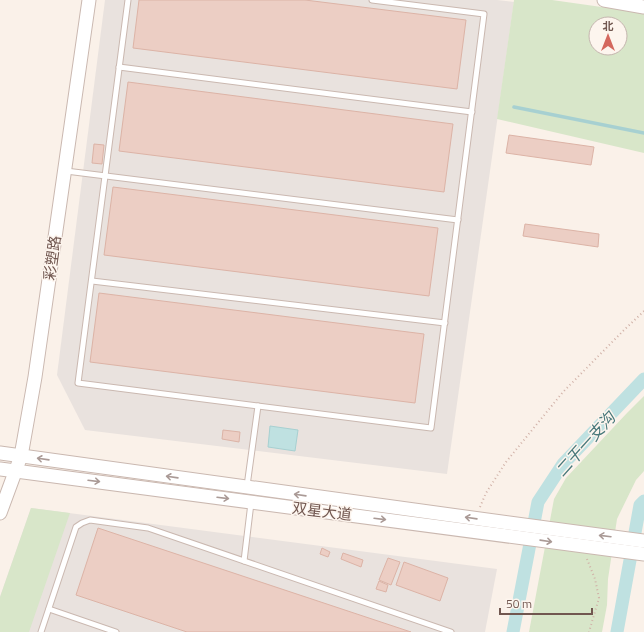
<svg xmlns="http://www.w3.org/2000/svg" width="644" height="632" viewBox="0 0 644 632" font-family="'Titillium Web','Noto Sans SC',sans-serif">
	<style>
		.industrial { fill: #e9e2de }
		.green { fill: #d8e6c9; fill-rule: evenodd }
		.water { fill: #bfe1e1; stroke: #a7d0d1 }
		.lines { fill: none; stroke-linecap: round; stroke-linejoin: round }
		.stream { stroke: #a7d0d1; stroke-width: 3.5 }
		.canal { stroke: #bfe1e1; stroke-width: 13 }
		.building { fill: #eccec4; stroke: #dcb3a6 }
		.service-casing { stroke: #cab8b0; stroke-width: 7 }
		.tertiary-casing { stroke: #cab8b0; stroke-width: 15 }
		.path { stroke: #d0b1a7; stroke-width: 2; stroke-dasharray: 1 3; stroke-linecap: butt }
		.service { stroke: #fff; stroke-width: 5 }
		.tertiary { stroke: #fff; stroke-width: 13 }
		.oneway { stroke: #aa9a96 }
		.labels { text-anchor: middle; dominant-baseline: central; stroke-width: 3; stroke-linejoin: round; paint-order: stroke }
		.street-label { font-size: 15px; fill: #715750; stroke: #fdf5ee }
		.water-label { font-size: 16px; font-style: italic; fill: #49797b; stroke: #fdf5ee }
	</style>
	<rect width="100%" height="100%" fill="#faf1e9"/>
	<g class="industrial">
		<polygon points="105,0 497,0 514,2 447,474 85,430 57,375"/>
		<polygon points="31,508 497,569 485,632 0,632 0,597"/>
	</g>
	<g class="green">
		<path d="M514,0H552L644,13V153L497,119ZM596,24H620V48H596Z"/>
		<polygon points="644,396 644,471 636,480 617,519 608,579 607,605 602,632 529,632 554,499 566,478 627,413"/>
		<polygon points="31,508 70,513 29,632 0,632 0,597"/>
	</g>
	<polygon class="water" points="270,426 298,430 295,451 268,447"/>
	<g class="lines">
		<polyline class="stream" points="514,107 644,133"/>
		<g class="canal">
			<polyline points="513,632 538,502 563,464 644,379"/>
			<polyline points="617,632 640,505 644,501"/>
		</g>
	</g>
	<g class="building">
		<polygon points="139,0 305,0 466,20 457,89 133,48"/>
		<polygon points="128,82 453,124 444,192 119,151"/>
		<polygon points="509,135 594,147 591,165 506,153"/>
		<polygon points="94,144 104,145 102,164 92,163"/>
		<polygon points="113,187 438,228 429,296 104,255"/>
		<polygon points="525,224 599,234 598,247 523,236"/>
		<polygon points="99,293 424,334 415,403 90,362"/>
		<polygon points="223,430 240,432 239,442 222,439"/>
		<polygon points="98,528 411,632 187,632 76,595"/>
		<polygon points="322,548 330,552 328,557 320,554"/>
		<polygon points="343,553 363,560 361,567 341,559"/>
		<polygon points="388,558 400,562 391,585 379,580"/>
		<polygon points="404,562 448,578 440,601 396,585"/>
		<polygon points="379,581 388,585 386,592 376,589"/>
	</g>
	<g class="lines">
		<defs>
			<g id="service">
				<polyline points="128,0 78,383 431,428 484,14 372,0"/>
				<polyline points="119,67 472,112"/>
				<polyline points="66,171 458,220"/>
				<polyline points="92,281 445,323"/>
				<polyline points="247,486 258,406"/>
				<polyline points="244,561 251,503"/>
				<polyline points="49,609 116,632"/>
				<polyline points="41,632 76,527 82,523 90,520 148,528 451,632"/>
			</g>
			<g id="tertiary">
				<polyline points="604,0 644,7"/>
				<polyline points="0,453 509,523 644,541"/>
				<polyline points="0,469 644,554"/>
				<polyline points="0,513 21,456 35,377 89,0"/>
			</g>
		</defs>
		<use href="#service" class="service-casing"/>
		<use href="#tertiary" class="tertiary-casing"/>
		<g class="path">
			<polyline points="480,507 486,493 506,462 563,392 624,330 644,311"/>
			<polyline points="587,559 595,579 599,598 589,632"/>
		</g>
		<use href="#service" class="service"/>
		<use href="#tertiary" class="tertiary"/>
	</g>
	<defs><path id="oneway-shaft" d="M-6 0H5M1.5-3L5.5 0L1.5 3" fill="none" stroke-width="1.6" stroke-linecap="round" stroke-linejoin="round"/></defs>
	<g class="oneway">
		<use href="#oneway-shaft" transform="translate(43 459) rotate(-172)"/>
		<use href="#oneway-shaft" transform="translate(172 477) rotate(-172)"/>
		<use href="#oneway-shaft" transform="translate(94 481) rotate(7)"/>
		<use href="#oneway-shaft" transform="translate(300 495) rotate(-172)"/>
		<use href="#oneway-shaft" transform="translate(223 498) rotate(7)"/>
		<use href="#oneway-shaft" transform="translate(471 518) rotate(-172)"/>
		<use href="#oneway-shaft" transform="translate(380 519) rotate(7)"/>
		<use href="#oneway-shaft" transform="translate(605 536) rotate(-173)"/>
		<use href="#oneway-shaft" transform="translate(546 541) rotate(8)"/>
	</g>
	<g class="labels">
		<g class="street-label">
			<text transform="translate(52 258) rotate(-82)">彩塑路</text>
			<text transform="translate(322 511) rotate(7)">双星大道</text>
		</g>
		<g class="water-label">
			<text transform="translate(585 444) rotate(-48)">二干一支沟</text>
		</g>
	</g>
	<g transform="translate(608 36)"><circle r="19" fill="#fdf5ee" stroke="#c5b6af"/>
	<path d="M0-3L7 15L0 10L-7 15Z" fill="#d4685e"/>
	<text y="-6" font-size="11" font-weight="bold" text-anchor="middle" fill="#715750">北</text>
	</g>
	<path d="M500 608v6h92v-6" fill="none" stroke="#715750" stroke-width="2"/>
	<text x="506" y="608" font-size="12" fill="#715750" stroke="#fdf5ee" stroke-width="3" paint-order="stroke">50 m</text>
</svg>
